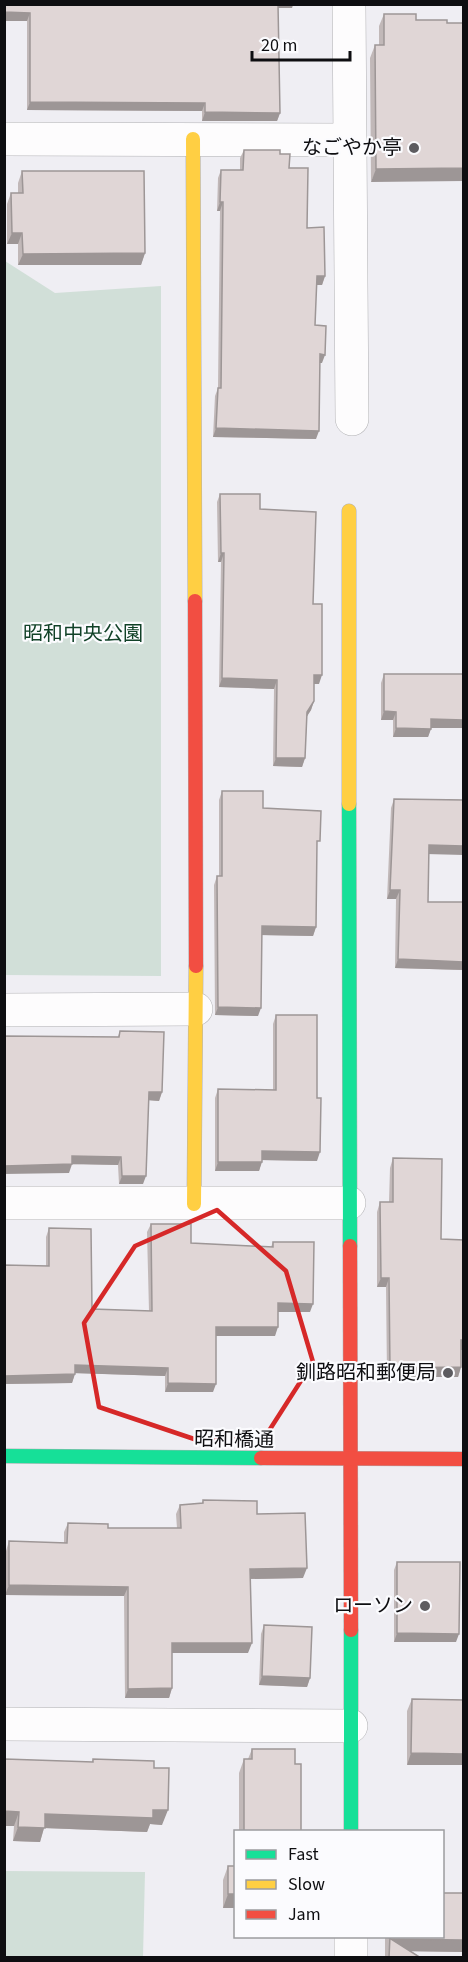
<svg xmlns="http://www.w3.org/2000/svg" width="468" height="1962" viewBox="0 0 468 1962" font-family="'Source Sans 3','Noto Sans JP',sans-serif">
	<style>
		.green { fill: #d1dfd8 }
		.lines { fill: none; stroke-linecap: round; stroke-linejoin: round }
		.street-casing { stroke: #b0b0b3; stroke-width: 34 }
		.fast-casing { stroke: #b0b0b3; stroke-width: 15 }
		.slow-casing { stroke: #b0b0b3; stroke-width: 15 }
		.jam-casing { stroke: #b0b0b3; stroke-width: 15 }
		.street { stroke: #fdfcfd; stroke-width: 33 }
		.fast { stroke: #16e098; stroke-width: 14 }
		.slow { stroke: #ffcf43; stroke-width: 14 }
		.jam { stroke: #f24e42; stroke-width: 14 }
		.wall { fill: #c1b8b8 }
		.shaded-wall { fill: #9d9696 }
		.building { fill: #e0d6d6; stroke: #9d9696; stroke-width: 1.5 }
		.marked { fill: none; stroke: #d62828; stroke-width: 4.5; stroke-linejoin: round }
		.poi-dot { fill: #5d5c60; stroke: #fbfbfe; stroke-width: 2 }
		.labels { text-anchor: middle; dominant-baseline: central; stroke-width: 4.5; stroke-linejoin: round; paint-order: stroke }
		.poi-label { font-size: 20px; fill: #0e0e11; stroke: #fbfbfe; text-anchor: end }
		.park-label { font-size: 20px; fill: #104127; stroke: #fbfbfe }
		.street-label { font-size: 20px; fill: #0e0e11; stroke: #fbfbfe }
	</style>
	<rect width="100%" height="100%" fill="#efeef3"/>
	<g class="green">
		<polygon points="5,261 55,293 161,286 161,976 5,975"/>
		<polygon points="5,1871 145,1872 143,1957 5,1957"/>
	</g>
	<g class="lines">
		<defs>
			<g id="street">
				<polyline points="349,4 352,419"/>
				<polyline points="4,139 348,140"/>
				<polyline points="4,1010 196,1009"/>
				<polyline points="4,1203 349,1203"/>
				<polyline points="4,1724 351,1726"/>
				<polyline points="351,1958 351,1936"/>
			</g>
			<g id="fast">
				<polyline points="349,804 350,1246"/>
				<polyline points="4,1456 261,1458"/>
				<polyline points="351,1630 351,1832"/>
			</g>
			<g id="slow">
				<polyline points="193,139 195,601"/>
				<polyline points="349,511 349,804"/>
				<polyline points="194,1204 196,966"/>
			</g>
			<g id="jam">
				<polyline points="195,601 196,966"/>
				<polyline points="350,1246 351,1630"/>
				<polyline points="261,1458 464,1459"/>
			</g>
		</defs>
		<use href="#street" class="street-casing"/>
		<use href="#fast" class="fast-casing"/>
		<use href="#slow" class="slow-casing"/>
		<use href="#jam" class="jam-casing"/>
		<use href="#street" class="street"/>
		<use href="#fast" class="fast"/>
		<use href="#slow" class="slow"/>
		<use href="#jam" class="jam"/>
	</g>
	<g class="wall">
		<polygon points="4,4 293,4 292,8 278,8 280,113 277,121 202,121 202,111 27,110 27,21"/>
		<polygon points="384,14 416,20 447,20 371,182 370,58 375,45 379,45 379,26"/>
		<polygon points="244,150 280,154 289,168 307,228 325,276 322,285 316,285 315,325 322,363 319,363 316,439 213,437 215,396 218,388 220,211 217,211 218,178 221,170 240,170 240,158"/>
		<polygon points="22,171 145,253 141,265 18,265 18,244 7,244 7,204 11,193 18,193 18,183"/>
		<polygon points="220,494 260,509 313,604 319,684 314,684 314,701 311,710 307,716 305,758 302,767 273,766 274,689 219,687 221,562 218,562 217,502"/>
		<polygon points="384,674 464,674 464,728 431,728 428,737 393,737 393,720 381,720 381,683"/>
		<polygon points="222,791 263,808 316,850 316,927 313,936 262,935 258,1016 215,1015 214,885 217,876 219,876 219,800"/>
		<polygon points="394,799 428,854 428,902 464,902 464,970 395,968 396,899 387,899 391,808"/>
		<polygon points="276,1015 317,1098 317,1161 262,1160 259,1171 215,1171 215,1098 218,1089 273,1090 273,1024"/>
		<polygon points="120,1031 162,1092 159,1101 148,1100 143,1184 119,1184 118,1165 72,1164 69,1173"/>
		<polygon points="393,1158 441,1239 464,1240 464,1350 461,1350 461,1367 458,1377 387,1377 386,1287 377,1287 377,1212 380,1202 389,1202 390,1168"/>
		<polygon points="151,1224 191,1243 271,1247 273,1242 310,1312 278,1312 275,1336 216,1336 213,1392 165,1392 165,1376 75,1373 72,1383 5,1384 46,1266 46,1237 49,1228 92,1309 149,1311 147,1232"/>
		<polygon points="203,1500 257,1514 303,1578 251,1579 248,1653 172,1653 172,1688 169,1698 125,1698 124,1596 5,1595 6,1551 9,1541 64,1543 64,1532 68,1523 108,1528 177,1528 176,1514 180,1505 202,1503"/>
		<polygon points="397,1562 456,1642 394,1642 394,1570"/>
		<polygon points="264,1625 310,1678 307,1687 259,1685 261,1634"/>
		<polygon points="412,1699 464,1700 407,1765 407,1711"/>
		<polygon points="252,1749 295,1764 301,1832 239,1832 239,1773 244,1759 248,1759"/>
		<polygon points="5,1759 92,1762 93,1759 154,1768 162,1825 150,1824 147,1832 44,1828 40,1842 13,1841 14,1826 4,1826 4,1761"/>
		<polygon points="228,1866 236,1908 223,1908 223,1880"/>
		<polygon points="385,1936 442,1936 464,1952 411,1951 421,1958 385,1958"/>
	</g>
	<g class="shaded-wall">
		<polygon points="276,4 293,4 292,8 275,8"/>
		<polygon points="4,12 30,13 27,21 4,21"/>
		<polygon points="30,102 205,103 202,111 27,110"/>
		<polygon points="205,112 280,113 277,121 202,121"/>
		<polygon points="464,168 464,181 371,182 376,169"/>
		<polygon points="220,202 223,202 220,211 217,211"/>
		<polygon points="12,233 22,233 18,244 7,244"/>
		<polygon points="145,253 141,265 18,265 23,254"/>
		<polygon points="317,276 325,276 322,285 313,285"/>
		<polygon points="320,354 325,355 322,363 316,363"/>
		<polygon points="216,428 319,431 316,439 213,437"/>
		<polygon points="221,553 224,553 221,562 218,562"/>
		<polygon points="314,675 322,675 319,684 311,684"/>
		<polygon points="222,678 277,680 274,689 219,687"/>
		<polygon points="314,701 311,710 304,721 307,712"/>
		<polygon points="384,711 396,712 393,720 381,720"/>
		<polygon points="431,719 464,720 464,728 428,728"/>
		<polygon points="396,728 431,729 428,737 393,737"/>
		<polygon points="276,758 305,758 302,767 273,766"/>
		<polygon points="429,845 464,846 464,855 426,854"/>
		<polygon points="390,890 400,890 396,899 387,899"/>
		<polygon points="262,926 316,927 313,936 259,935"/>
		<polygon points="398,959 464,962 464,970 395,968"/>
		<polygon points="218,1007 261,1008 258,1016 215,1015"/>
		<polygon points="149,1092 162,1092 159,1101 146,1100"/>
		<polygon points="262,1151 320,1152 317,1161 259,1160"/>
		<polygon points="72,1156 121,1157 118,1165 72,1164 69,1173 4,1174 4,1166"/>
		<polygon points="218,1162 262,1162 259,1171 215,1171"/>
		<polygon points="122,1176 146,1176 143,1184 119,1184"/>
		<polygon points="381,1278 389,1278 386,1287 377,1287"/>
		<polygon points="278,1303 313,1304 310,1312 275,1312"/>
		<polygon points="216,1327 278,1327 275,1336 213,1336"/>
		<polygon points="461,1340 464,1340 464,1350 457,1350"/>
		<polygon points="75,1365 168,1368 165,1376 71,1373"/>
		<polygon points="461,1367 458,1377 387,1377 390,1368"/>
		<polygon points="75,1374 72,1383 4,1384 5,1376"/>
		<polygon points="168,1383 216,1384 213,1392 165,1392"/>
		<polygon points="307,1568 303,1578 247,1579 250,1569"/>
		<polygon points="9,1585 128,1587 124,1596 5,1595"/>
		<polygon points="397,1633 459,1634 456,1642 394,1642"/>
		<polygon points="172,1643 252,1643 248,1653 169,1653"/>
		<polygon points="262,1676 310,1678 307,1687 259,1685"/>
		<polygon points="172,1688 169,1698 125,1698 128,1689"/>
		<polygon points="411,1753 464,1754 464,1765 407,1765"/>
		<polygon points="153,1810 168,1810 162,1825 150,1824 147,1832 44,1828 40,1842 13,1841 18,1827 45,1814"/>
		<polygon points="4,1811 19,1812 14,1826 4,1826"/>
		<polygon points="228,1894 236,1894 236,1908 223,1908"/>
		<polygon points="253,1936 292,1936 292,1937"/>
		<polygon points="391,1939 464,1940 464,1952 389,1951"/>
	</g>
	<g class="building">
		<polygon points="4,4 278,4 280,113 205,112 205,103 30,102 30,13 4,12"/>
		<polygon points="384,14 416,14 416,20 447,20 447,23 464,23 464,168 376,169 375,45 384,45"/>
		<polygon points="244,150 280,150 280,154 290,154 289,168 308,168 307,228 324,227 325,276 317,276 315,325 326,326 325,355 320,354 319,431 216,428 218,388 221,388 223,202 220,202 221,170 243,170"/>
		<polygon points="22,171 144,171 145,253 23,254 22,233 12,233 11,193 23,193"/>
		<polygon points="220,494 260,494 260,509 316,512 313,604 322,604 322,675 314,675 314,701 307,712 305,758 276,758 277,680 222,678 224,553 221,553"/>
		<polygon points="384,674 464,674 464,720 431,719 431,729 396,728 396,712 384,711"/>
		<polygon points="222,791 263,791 263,808 321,811 320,841 317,841 316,927 262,926 261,1008 218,1007 217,876 222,876"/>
		<polygon points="394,799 464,800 464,846 429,845 428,902 464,902 464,962 398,959 400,890 390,890"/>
		<polygon points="276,1015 317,1015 317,1098 321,1098 320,1152 262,1151 262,1162 218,1162 218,1089 276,1090"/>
		<polygon points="120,1031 164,1032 162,1092 149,1092 146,1176 122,1176 121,1157 72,1156 72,1164 4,1166 4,1036 119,1037"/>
		<polygon points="393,1158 442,1159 441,1239 464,1240 464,1340 461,1340 461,1367 390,1368 389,1278 381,1278 380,1202 393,1202"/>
		<polygon points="151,1224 191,1224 191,1243 273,1247 273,1242 314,1242 313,1304 278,1303 278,1327 216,1327 216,1384 168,1383 168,1368 75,1365 75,1374 5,1376 4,1389 4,1265 49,1266 49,1228 91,1229 92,1309 152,1311"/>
		<polygon points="203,1500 257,1501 257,1514 305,1513 307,1568 250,1569 252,1643 172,1643 172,1688 128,1689 128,1587 9,1585 9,1541 67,1543 68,1523 108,1524 108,1528 181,1528 180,1505 203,1503"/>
		<polygon points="397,1562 460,1562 459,1634 397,1633"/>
		<polygon points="264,1625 312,1627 310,1678 262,1676"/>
		<polygon points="412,1699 464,1700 464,1754 411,1753"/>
		<polygon points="252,1749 295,1749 295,1764 301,1764 301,1832 244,1832 244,1759 252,1759"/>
		<polygon points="5,1759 93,1762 93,1759 154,1761 154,1768 169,1768 168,1810 153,1810 153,1818 45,1814 45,1828 18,1827 19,1812 4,1811"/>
		<rect x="228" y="1866" width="8" height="28"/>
		<polygon points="442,1893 464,1893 464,1940 391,1939 421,1958 389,1958 390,1936 442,1936"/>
	</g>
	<path class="marked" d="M217,1210L286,1271L313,1362L265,1437L200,1441L99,1407L84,1323L135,1246Z"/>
	<g class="poi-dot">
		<circle cx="414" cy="148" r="6"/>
		<circle cx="448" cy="1373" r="6"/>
		<circle cx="425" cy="1606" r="6"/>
	</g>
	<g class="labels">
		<g class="poi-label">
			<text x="402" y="148">なごやか亭</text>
			<text x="436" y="1373">釧路昭和郵便局</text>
			<text x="413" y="1606">ローソン</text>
		</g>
		<g class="park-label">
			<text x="83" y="634">昭和中央公園</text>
		</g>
		<g class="street-label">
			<text transform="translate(234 1440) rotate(1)">昭和橋通</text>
		</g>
	</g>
	<rect width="468" height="1962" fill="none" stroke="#0e0e11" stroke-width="12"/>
	<rect x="234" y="1830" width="210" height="108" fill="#fbfbfe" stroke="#9c9c9f" stroke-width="1.5"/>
	<rect x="246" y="1850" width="30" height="9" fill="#16e098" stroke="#9c9c9f" stroke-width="1.5"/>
	<text x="288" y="1860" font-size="18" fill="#0e0e11">Fast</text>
	<rect x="246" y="1880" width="30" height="9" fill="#ffcf43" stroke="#9c9c9f" stroke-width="1.5"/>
	<text x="288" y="1890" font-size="18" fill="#0e0e11">Slow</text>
	<rect x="246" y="1910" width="30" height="9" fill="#f24e42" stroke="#9c9c9f" stroke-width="1.5"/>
	<text x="288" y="1920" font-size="18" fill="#0e0e11">Jam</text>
	<path d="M252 51v9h98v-9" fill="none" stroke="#0e0e11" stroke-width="3"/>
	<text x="261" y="51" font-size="18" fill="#0e0e11" stroke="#fbfbfe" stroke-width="4.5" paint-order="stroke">20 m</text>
</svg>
